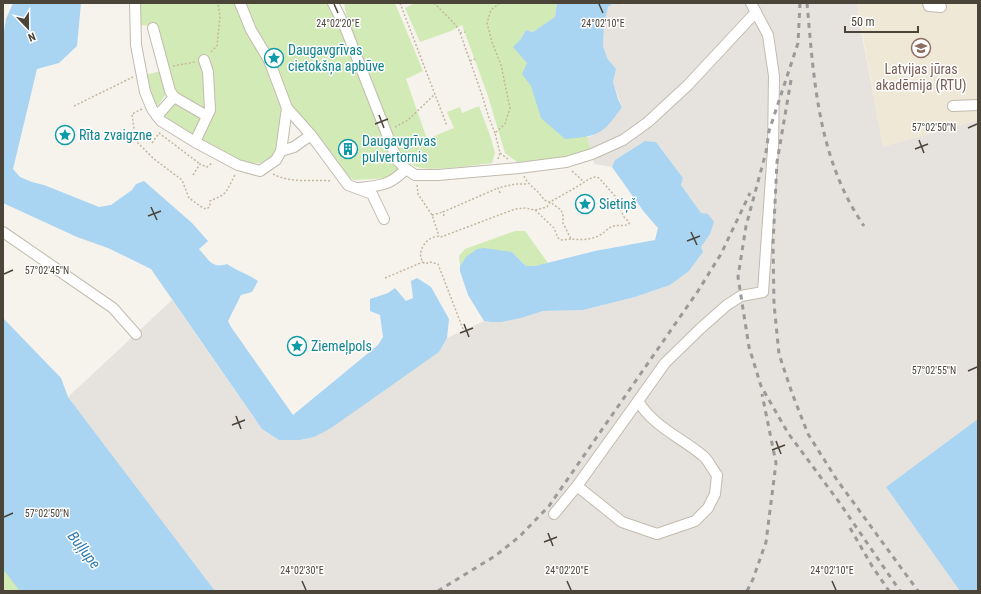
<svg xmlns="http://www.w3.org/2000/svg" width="981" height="594" viewBox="0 0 981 594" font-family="'Roboto Condensed',sans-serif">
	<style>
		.industrial { fill: #e6e2dd }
		.education { fill: #efe8d6 }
		.green { fill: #d2eab5 }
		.water { fill: #a9d4f2 }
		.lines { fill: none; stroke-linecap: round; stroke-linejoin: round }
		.minor-casing { stroke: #c2bbae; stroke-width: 12 }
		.path { stroke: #c4b79f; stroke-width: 1.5; stroke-dasharray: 2 2; stroke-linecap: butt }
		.minor { stroke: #fff; stroke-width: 10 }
		.rail { stroke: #9a9a9a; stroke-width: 3; stroke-dasharray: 5 5; stroke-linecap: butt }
		.ticks { fill: none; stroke: #4b4439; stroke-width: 1.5 }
		.labels { text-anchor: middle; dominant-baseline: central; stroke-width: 3; stroke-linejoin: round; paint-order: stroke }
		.culture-label { font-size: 14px; fill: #0d838f; stroke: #fff; text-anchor: start }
		.education-label { font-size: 14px; fill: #785e54; stroke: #fff }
		.water-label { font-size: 15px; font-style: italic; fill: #2e7ab2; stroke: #fff }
		.ticks-label { font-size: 10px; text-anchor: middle; fill: #4b4439; stroke: #fff; stroke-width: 3; stroke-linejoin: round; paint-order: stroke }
	</style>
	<rect width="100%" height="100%" fill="#f6f3ec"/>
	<polygon class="industrial" points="613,3 620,3 624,5 625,3 857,3 859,19 883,146 978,120 978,419 886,487 960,591 215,591 68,397 172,300 262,429 279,440 300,440 314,437 439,352 447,338 484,321 491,322 502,322 521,318 543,311 583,310 635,297 670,285 689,271 703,252 701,247 710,234 701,213 681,185 683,178 656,142 645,141 615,160 612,167 594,164 587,137 592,136 622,107 613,82 616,69 607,58 603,46 604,25 608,7"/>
	<polygon class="education" points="857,3 978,3 978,120 883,147"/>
	<g class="green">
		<path d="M137,3H237C252,31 282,80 281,111C280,125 277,140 275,154L270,159L260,163L248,164L232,158L160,116L172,90L155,26L138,25Z"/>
		<polygon points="242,3 329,3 338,20 400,167 398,171 389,178 354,180 347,176 292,108"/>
		<path d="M344,3H395L423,71L406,79L427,139L454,128L447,112L460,107L462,113L479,106L491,138L495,153L492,163C474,165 432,172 417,167C408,164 401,156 396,148L349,29Z"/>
		<polygon points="415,3 557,3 555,17 533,32 526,30 520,40 527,63 578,132 587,137 591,152 521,165 505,153 487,93 462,25 451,31 420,42 405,8"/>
		<polygon points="161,71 167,93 156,108 153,108 145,75"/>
		<polygon points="515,231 525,231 548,263 535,266 526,266 512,252 466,257 460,266 459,256 465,249"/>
		<polygon points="3,559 28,591 3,591"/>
	</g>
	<g class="water">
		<path d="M13,3H81L77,46L59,63L37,69L13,169L20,177L32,182L44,185L99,207L111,205L132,190L136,184L144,181L192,223L208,241L199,249C209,260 212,269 227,264C237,271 248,274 258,281L252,292L241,295L228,321L231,327L293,415L378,345L383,337L380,315L370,311V299L388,293L395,288L406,301L413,298L411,281L417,278L431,287L449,319L447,338L439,352L331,428L314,437L300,440H279L262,429L151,269L108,248L77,237L3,203V38L6,19Z"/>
		<path d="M557,3H613L608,7L604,25L603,46L607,58L616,69L613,82L618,99L622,107C602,135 599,136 565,139L541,118L531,86L522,74L527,63L513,47L520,40L526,30L533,32L555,17Z"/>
		<polygon points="645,141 656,142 683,178 681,185 701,213 708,214 714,222 710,234 701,247 703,252 689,271 670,285 635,297 583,310 543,311 521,318 502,322 491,322 484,321 468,295 460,271 460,266 466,257 477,249 484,248 512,252 526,266 535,266 595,251 655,240 658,228 644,212 612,167 615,160"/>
		<polygon points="3,318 61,378 68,397 215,591 20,591 3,569"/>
		<polygon points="978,419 978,591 960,591 886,487"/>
	</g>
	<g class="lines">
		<defs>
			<g id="minor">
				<polyline points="135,3 136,45 145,92 152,109 161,121 195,142 238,165 260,171 276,160 281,151 287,108"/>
				<polyline points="240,3 251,30 269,60 287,108 311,135 348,185 372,194 384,219"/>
				<polyline points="333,3 345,27 397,160 406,169 415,175 438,175 519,168 566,162 592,154 623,140 648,122 688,85 756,12"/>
				<polyline points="928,3 929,6 941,7"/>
				<polyline points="153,28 170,91 174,97 207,116"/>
				<polyline points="953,106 978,105"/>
				<polyline points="157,116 174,97"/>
				<polyline points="195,142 210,110 208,72 204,60"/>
				<polyline points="281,151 294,147 311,135"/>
				<path d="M359,188C382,185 389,186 406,169"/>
				<polyline points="3,232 113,308 136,334"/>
				<path d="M577,486L622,522L657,534L695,521L708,508L715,494L717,475C712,469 708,459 702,455C680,437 653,426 638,401L665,363L701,328L727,305L741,296L763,292L773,149L774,76L768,35L751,3"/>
				<polyline points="554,514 577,486 638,401"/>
			</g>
		</defs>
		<use href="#minor" class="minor-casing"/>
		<g class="path">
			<polyline points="400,3 447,126"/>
			<polyline points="434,3 453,22 459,30 481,92 489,118 495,133"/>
			<polyline points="460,33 465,32"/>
			<polyline points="211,52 217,46 220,16 218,3"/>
			<polyline points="470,61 475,59"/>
			<polyline points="173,66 195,62"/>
			<polyline points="74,106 133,77"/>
			<polyline points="142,109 132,114 135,136 138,143 154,159 182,180 189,198 203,208 207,209 210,206 210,201 221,196 226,192 235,175"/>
			<polyline points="395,127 408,120 435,94"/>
			<polyline points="152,143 159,133 200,164"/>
			<polyline points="500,153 508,159"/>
			<polyline points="498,159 500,153 495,133 505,124 510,108 501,65 492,42 487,23 491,10 500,3"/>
			<polyline points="572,171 584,182"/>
			<path d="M273,174C292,184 312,179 332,181"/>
			<polyline points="193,175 200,164 207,167 212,163"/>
			<path d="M524,176C529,187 539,190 544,200L550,202L561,210L563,215V223L571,239C581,240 591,240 600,235C604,233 607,229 611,227C617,224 623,227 629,224V222L624,217L619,207L615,196L599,178L595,177L589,179L575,188L550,202L547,207L535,210"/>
			<polyline points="417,185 418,194 432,215 439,236"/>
			<polyline points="500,193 498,188 515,184 528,184"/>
			<polyline points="432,215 443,212"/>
			<polyline points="444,216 443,212 498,188"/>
			<polyline points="385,278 423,262"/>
			<path d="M463,329L438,264L430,262L425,264C413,254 428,233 441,237L515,209L525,208L535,210L554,228L558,238L562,240L571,239"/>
		</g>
		<use href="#minor" class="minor"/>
		<g class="rail">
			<polyline points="800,3 798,43 769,131 766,152 746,226 738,277 749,347 761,386 788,433 839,502 900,591"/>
			<path d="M807,3C814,81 818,159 864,226"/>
			<polyline points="791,80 777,162 773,244 774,304 779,354 792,393 808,434 837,480 918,591"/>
			<polyline points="850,528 872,566 889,591"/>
			<polyline points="438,591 495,556 519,537 549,506 698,291 721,254 750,193"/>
			<polyline points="747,591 753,579 766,542 776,463 762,394"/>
		</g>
	</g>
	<path class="ticks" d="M334,4L338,13M599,4L603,13M379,115L384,128M375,124L388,119M968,128L977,124M919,140L924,153M915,149L928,144M151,207L157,220M148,216L161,211M691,232L697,245M687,241L700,236M4,274L13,270M464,324L469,337M460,333L473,328M968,371L977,367M236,416L241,429M232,425L245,420M776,441L781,454M772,450L785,445M4,517L13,513M548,533L553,546M544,542L557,537M302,581L306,590M567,581L571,590M832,581L836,590"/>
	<defs>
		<symbol id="university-ring" viewBox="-11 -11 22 22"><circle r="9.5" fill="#fff" stroke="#8d6e63" stroke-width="1.5"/><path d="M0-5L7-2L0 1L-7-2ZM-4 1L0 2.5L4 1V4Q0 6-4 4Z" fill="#8d6e63"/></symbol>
		<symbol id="sight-ring" viewBox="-11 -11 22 22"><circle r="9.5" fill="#fff" stroke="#0f9aa8" stroke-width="1.5"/><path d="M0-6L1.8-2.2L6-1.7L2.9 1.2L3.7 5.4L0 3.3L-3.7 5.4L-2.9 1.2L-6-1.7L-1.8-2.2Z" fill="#0f9aa8"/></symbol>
		<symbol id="building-ring" viewBox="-11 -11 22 22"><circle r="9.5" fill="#fff" stroke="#0f9aa8" stroke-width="1.5"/><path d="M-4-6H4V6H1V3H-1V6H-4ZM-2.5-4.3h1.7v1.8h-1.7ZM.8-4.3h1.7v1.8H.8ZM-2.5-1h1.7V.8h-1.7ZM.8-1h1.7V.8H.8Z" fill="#0f9aa8"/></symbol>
	</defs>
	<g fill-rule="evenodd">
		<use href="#university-ring" x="910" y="37" width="22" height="22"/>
		<use href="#sight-ring" x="263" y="47" width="22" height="22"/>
		<use href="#sight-ring" x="54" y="124" width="22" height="22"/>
		<use href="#building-ring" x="337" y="138" width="22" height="22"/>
		<use href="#sight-ring" x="574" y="193" width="22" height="22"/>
		<use href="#sight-ring" x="286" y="335" width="22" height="22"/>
	</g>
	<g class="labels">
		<g class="culture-label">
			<text x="288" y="50">Daugavgrīvas<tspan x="288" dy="16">cietokšņa apbūve</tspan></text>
			<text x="79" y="135">Rīta zvaigzne</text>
			<text x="362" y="141">Daugavgrīvas<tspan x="362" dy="16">pulvertornis</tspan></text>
			<text x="599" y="204">Sietiņš</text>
			<text x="311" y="346">Ziemeļpols</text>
		</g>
		<g class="education-label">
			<text x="921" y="69">Latvijas jūras<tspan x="921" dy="16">akadēmija (RTU)</tspan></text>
		</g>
		<g class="water-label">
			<text transform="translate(84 550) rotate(52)">Buļļupe</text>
		</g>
	</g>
	<g class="ticks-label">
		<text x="338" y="27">24°02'20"E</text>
		<text x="603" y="27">24°02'10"E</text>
		<text x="934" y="131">57°02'50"N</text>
		<text x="47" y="274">57°02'45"N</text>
		<text x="934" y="374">57°02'55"N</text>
		<text x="47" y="517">57°02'50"N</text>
		<text x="302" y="574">24°02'30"E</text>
		<text x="567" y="574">24°02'20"E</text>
		<text x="832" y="574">24°02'10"E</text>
	</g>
	<rect width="981" height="594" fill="none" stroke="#4b4439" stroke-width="8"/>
	<g transform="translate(28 28) rotate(158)" stroke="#ffffff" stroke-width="3" paint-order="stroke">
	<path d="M0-3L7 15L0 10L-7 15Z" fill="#4b4439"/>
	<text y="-6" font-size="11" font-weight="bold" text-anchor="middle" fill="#4b4439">N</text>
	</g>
	<path d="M845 26v6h73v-6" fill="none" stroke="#4b4439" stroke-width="2"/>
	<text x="851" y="26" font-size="12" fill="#4b4439" stroke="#ffffff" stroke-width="3" paint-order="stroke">50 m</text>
</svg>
